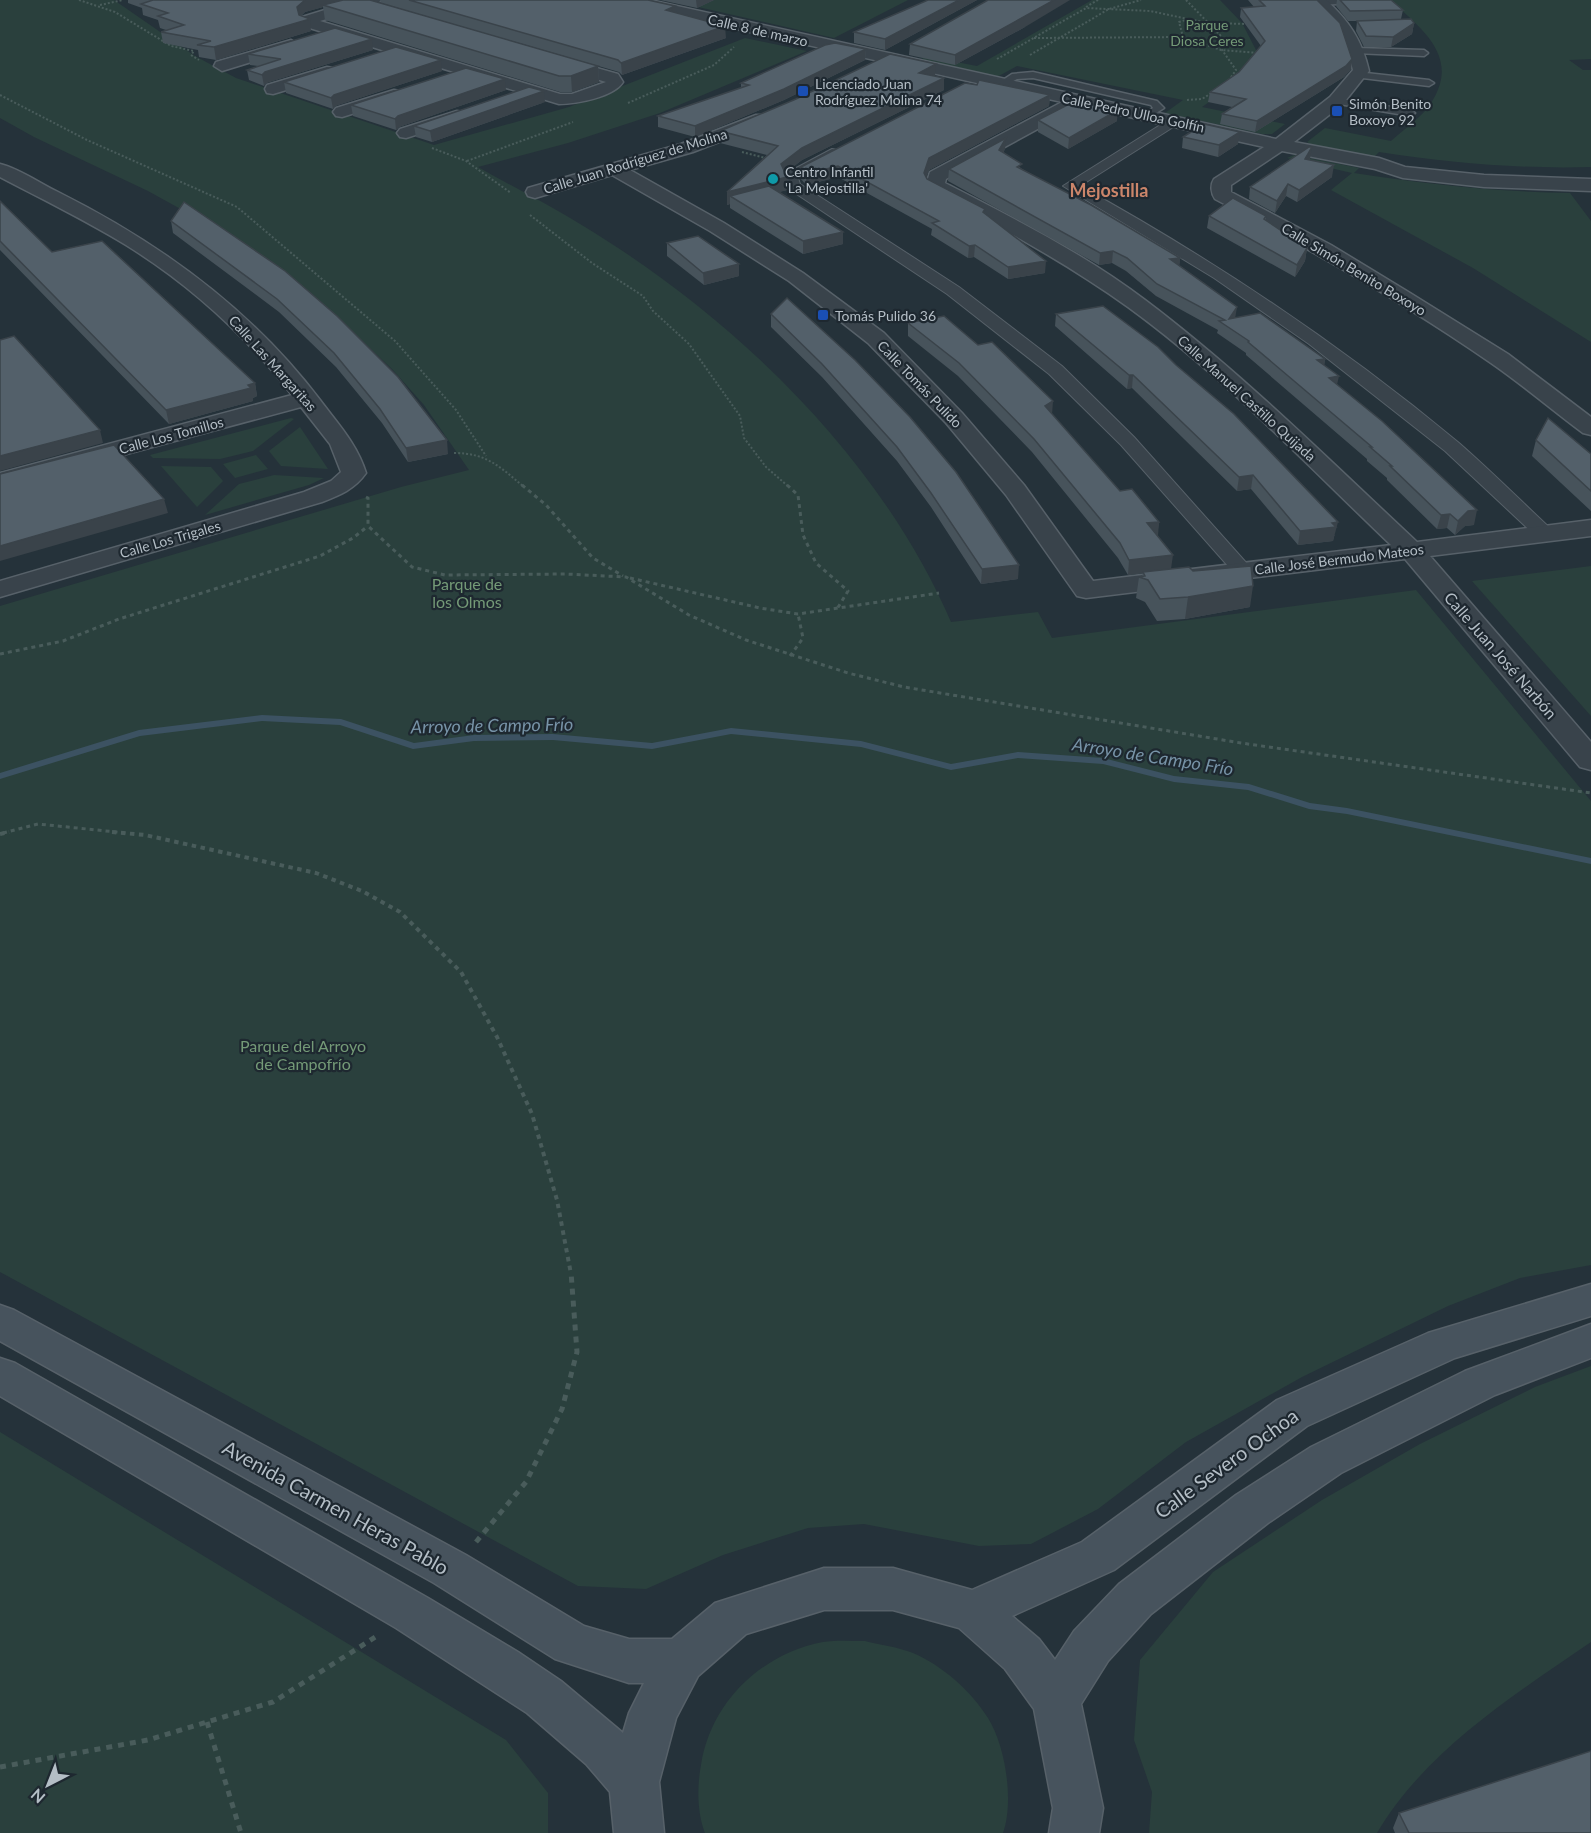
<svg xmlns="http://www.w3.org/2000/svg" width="1591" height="1833" viewBox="0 0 1591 1833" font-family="Lato,sans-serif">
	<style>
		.green { fill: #2a403d }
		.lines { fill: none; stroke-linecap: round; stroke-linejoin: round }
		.stream { fill: #3c5262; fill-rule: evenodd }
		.service-casing { stroke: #576169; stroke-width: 3 }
		.pedestrian-casing { stroke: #576169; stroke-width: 2 }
		.minor-casing { stroke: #576169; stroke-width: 3 }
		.secondary-casing { stroke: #576169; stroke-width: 3 }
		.path-far3 { stroke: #495c5b; stroke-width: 2; stroke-dasharray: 2 2; stroke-linecap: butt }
		.path-far2 { stroke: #495c5b; stroke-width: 3; stroke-dasharray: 4 4; stroke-linecap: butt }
		.path-far1 { stroke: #495c5b; stroke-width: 4; stroke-dasharray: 4.5 4.5; stroke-linecap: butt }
		.path { stroke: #495c5b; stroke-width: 5; stroke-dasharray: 6 6; stroke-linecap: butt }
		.service { fill: #39434b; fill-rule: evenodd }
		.pedestrian { fill: #39434b; fill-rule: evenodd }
		.minor { fill: #39434b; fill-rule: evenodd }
		.secondary { fill: #47535d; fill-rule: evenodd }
		.wall { fill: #47535b }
		.shaded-wall { fill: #3a434a }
		.building { fill: #53606a; stroke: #3a434a; stroke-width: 1.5 }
		.transit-dot { fill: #1a4fb4; stroke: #1e2830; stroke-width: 2 }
		.culture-dot { fill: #0f9aa8; stroke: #1e2830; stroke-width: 2 }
		.labels { text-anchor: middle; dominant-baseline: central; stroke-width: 4.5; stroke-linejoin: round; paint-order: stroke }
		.far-park-label { font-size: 14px; fill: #749a77; stroke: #1e2830 }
		.far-street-label { font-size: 14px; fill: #b4bec6; stroke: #1e2830 }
		.far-poi-label { font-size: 14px; fill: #b4bec6; stroke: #1e2830; text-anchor: start }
		.park-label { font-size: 16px; fill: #749a77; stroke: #1e2830 }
		.street-label { font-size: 16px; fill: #b4bec6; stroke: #1e2830 }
		.far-district-label { font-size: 18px; font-weight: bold; fill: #cb856a; stroke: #1e2830 }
		.water-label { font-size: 18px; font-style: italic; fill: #7793a7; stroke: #1e2830 }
		.near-street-label { font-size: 20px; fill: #b4bec6; stroke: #1e2830 }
	</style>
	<rect width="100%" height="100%" fill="#25323a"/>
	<g class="green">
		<path d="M0,0H114L195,56L236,78L434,145L569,107L745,38L807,51L660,113L568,143L478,167C513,187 550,205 585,227C735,318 881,459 951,622L1038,612L1052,638L1416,590L1591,801V1265L1520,1278L1448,1306L1302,1377L1186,1442L1098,1509L1031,1544L979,1546L864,1524L808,1528L723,1555L646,1589L578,1586L0,1272V606L401,487L469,470L424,405L392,369L344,324L215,228L148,191L34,137L0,118Z"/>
		<polygon points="714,0 908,0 834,38 698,7"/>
		<polygon points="1092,0 1220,0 1242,23 1257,52 1238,82 1202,107 1285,124 1272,134 1262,134 1165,113 1183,100 1017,66 997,77 925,61 919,55 977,66"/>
		<path d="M1390,0H1591V59L1569,60L1583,70H1591V167C1519,169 1450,163 1379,152L1374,157L1311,145L1307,142L1325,128L1391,141C1402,131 1416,121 1426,110C1464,61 1426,32 1390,0Z"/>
		<path d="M1294,155L1359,168L1354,173C1426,184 1497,192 1570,193L1591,221V342L1473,268L1331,190L1352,173L1287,158Z"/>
		<polygon points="291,418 294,419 253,451 220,459 153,458 150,455"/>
		<polygon points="300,427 328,469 281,466 269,451"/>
		<polygon points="256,455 268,469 235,478 223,464"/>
		<polygon points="161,466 211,467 223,481 197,507"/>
		<polygon points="274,475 324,478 309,485 205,515 239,484"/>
		<polygon points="1591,566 1591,716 1472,581"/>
		<path d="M1591,1366V1642C1514,1695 1425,1751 1377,1833H1149L1152,1792L1134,1740L1140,1660L1213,1572L1322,1500L1420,1444L1535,1387Z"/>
		<polygon points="0,1432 506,1740 548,1793 548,1833 0,1833"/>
		<path d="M865,1641C880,1645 898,1647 913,1653C943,1666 971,1691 988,1718C1006,1747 1014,1802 1003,1833H705C697,1813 697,1786 701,1765C711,1702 761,1654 823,1642C836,1640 851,1641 865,1641Z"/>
	</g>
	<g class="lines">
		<polygon class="stream" points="262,715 341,719 414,743 474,735 553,734 652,743 731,728 861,741 951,764 1018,752 1103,758 1174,776 1249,784 1310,803 1347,808 1591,858 1591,864 1347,814 1309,809 1248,790 1174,782 1103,764 1018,758 951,770 861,747 731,734 652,749 553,740 474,741 413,749 340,725 262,721 140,736 0,779 0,773 139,730"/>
		<defs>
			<g id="service">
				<polygon points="1320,0 1363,0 1364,1 1360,3 1317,5 1316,3"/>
				<polygon points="1357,48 1424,50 1428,53 1424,56 1354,53 1353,51"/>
				<polygon points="1033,72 1157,101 1164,108 1148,118 1143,115 1153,108 1151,105 1033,78 1017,79 1002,87 997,84 1012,74"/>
				<polygon points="1357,72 1429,80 1434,83 1429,86 1354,77 1352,75"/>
				<polygon points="1336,98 1410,110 1415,113 1410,116 1333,103 1333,99"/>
			</g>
			<g id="pedestrian">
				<path d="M1173,117L1178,118L1180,121L1178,124L1080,186C1214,260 1341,345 1459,443C1491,471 1521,501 1552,530L1555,534L1552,538H1538L1445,451L1309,344L1214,278L1063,186Z"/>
				<polygon points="832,149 837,150 839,153 837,156 798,178 800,184 959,287 1062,366 1134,437 1250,567 1253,571 1250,575 1236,575 1121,445 1049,374 947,294 789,189 783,177 785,174"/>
			</g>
			<g id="minor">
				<path d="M357,0H381L378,3L320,21L560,94H572L606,82L548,64L546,61L554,56L618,74L623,82C614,97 576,104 559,104L303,26L301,23L302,17Z"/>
				<path d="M621,0H650L1276,139L1330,97L1353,70L1347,47L1340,32L1309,0H1326C1349,21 1362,40 1369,71L1342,105L1294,142L1379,158L1405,167L1484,175L1591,179V191L1484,187L1403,178L1375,169L1282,151L1231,185V192L1331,245L1410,293L1508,354L1591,417V435L1583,433C1552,410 1523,385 1491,363C1403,302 1310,249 1215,199C1211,193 1210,185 1214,179L1264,147L1080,106L946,179L945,183C1013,218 1083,253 1145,300C1242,373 1328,459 1417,542L1591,520V536L1430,556L1591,742V770L1580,767L1405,559L1086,598L1077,596L1006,495L946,423L868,343L789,281L710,231L612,175L535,198L528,196L526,192L528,188L681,144L756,115H768L771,119L768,123L693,152L630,170L724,223L803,273L884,333L962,413L1024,485L1093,581L1391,545C1306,464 1223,376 1128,307C1065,262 997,225 928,189L926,185L930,172L1062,102L629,5Z"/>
				<polygon points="291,40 299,45 297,48 222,71 214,66 216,62"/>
				<polygon points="327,67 333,68 335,72 333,76 273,94 267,93 265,89 267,85"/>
				<polygon points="394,90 400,91 403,95 400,99 342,117 336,116 333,112 336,108"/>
				<polygon points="457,111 463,112 466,116 463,120 406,138 400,137 397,133 400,129"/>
				<path d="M0,164C20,169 39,183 58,192C160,243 251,309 320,400C338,424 357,444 366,473C355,489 340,495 322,502L0,597V581L304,492L331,481L341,472L330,444L301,407L0,488V473L292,395C246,336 189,284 126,245C85,220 42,199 0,177Z"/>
			</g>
			<polygon id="secondary" points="1591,1284 1591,1316 1455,1358 1307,1426 1114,1570 1012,1616 1039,1639 1055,1660 1074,1631 1119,1584 1236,1495 1311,1447 1465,1371 1591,1324 1591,1358 1495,1395 1341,1473 1268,1523 1151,1614 1108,1661 1081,1704 1103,1808 1099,1833 1049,1833 1053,1808 1034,1709 1005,1669 959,1628 893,1610 824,1610 746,1634 698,1676 676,1718 659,1782 664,1833 614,1833 610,1792 586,1764 527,1713 396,1628 0,1396 0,1358 15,1363 428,1598 518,1652 561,1681 623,1733 629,1713 644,1683 629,1683 555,1659 434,1583 0,1341 0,1305 14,1310 466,1555 584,1626 629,1639 672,1639 715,1603 824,1568 893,1568 972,1590 1082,1542 1277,1400 1428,1333"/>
		</defs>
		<use href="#service" class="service-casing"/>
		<use href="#pedestrian" class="pedestrian-casing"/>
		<use href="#minor" class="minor-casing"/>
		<use href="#secondary" class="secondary-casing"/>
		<g class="path-far3">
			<polyline points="79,0 115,12 171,46 194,51 191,55 199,60"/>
			<polyline points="1186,0 1221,36 1220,47 1236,70 1229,80"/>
			<polyline points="100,5 123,0"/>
			<polyline points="1086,7 1098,0"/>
			<polyline points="1248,24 1208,23 1189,19 1179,22 1183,37 1221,50 1259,53"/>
			<polyline points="1034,38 1183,37"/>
			<polyline points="1030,55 1109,9 1141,0"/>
			<polyline points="997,59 1086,8 1150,11 1188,19"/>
			<polyline points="0,95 87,140 237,207 395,341 456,410 486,456"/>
			<polyline points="1187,100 1202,99 1213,92"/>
			<polyline points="628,103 714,65 734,47"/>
			<polyline points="432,148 466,161 511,193"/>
			<polyline points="742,152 769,159"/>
			<polyline points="467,161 573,122"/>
			<polyline points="530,215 592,263 643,296 653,311 689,344 740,416 744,438 766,467 789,487"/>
			<path d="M454,453C487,453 500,467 524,487"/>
		</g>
		<g class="path-far2">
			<polyline points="522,485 546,505 593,558 623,576"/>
			<polyline points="787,485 798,495 803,535 816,563 848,591 837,609"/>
			<polyline points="366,497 368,498 368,526 412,567 445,575 566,574 626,577 689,615 746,640 848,673 904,687 1241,743 1591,793"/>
			<polyline points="630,578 760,608 798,614 939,593"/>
			<polyline points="0,654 63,641 119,619 320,556 353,538 368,526"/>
			<polyline points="790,656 803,638 798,614"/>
			<polyline points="3,833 38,824 126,833"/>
		</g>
		<g class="path-far1">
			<polyline points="112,832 145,835 316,873 362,891 400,912 461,972 497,1037 532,1114 557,1200 571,1274"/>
			<polyline points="0,834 9,832"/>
		</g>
		<g class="path">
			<polyline points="476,1542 526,1482 562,1409 577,1352 571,1272"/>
			<polyline points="207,1722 241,1833"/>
			<polyline points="0,1767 148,1740 273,1702 377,1636"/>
		</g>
		<use href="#service" class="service"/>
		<use href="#pedestrian" class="pedestrian"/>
		<use href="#minor" class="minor"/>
		<use href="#secondary" class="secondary"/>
	</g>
	<g class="wall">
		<polygon points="128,0 339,0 339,1 598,66 599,82 572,92 560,92 325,20 323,7 305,12 301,16 311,31 216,60 199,57 198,50 163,43 161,32 166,30 160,28 158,20 143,15 142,8 128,3"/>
		<polygon points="380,0 648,0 675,6 675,13 726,38 622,75 619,72 381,3"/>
		<polygon points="660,0 714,0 697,8"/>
		<polygon points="928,0 977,0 885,50 854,43 854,32"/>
		<polygon points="1248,0 1317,0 1351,69 1344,77 1255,132 1220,124 1222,114 1232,107 1208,102 1210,92 1239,72 1261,46 1240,17 1241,8 1254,7"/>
		<polygon points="1337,0 1391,0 1403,10 1401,19 1414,23 1412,34 1391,47 1364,47 1356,31 1357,21 1348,21 1336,6"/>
		<polygon points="1025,27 955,65 909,55 910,44"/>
		<polygon points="866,49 865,60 784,100 695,137 658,127 658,116 741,88 741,83"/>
		<polygon points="373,50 266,83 264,86 249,80 247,70 258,66 250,65 248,54"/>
		<polygon points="442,71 335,106 333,109 286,93 284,82"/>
		<polygon points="934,76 944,78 944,90 802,160 785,173 787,177 787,190 779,192 843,232 843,244 803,254 730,208 730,204 727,205 727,192 767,155 720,143 720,131 935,76"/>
		<polygon points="977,85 1050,95 1049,106 929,170 926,177 927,179 985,213 1045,273 1008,279 974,257 968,258 931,235 932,229 838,177 806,185 801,179 801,167"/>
		<polygon points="506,90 399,127 396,130 353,116 351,105"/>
		<polygon points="545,102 432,142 416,137 414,126"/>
		<polygon points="1038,120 1117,121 1068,149 1038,132"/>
		<polygon points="1183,137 1238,144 1218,157 1182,148"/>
		<polygon points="1005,149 1003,153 1022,169 1180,258 1179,266 1235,318 1325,359 1324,366 1337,384 1474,525 1465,526 1455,535 1447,528 1437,529 1387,480 1387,478 1367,461 1367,459 1246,355 1246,353 1217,333 1218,330 1156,296 1126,271 1112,263 1099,265 948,181 949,169"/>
		<polygon points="1310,159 1310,160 1332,177 1297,202 1286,196 1275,213 1249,199 1250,187"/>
		<polygon points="0,201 52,252 255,383 257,396 253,398 253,401 169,424 0,250"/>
		<polygon points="184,202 448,454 408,462 382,423 336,367 279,312 173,233 171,221"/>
		<polygon points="1209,216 1266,216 1266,220 1307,248 1305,261 1295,277 1207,228"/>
		<polygon points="667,243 739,276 704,285 667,256"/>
		<polygon points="787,298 1018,579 981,584 931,507 897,461 822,377 771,327 771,314"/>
		<polygon points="1056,314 1335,536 1334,536 1333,541 1298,545 1251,489 1237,491 1132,388 1127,389 1055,326"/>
		<polygon points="908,323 1052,414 1120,491 1159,522 1157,536 1171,569 1193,571 1250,607 1185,619 1157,621 1145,602 1136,598 1139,577 1142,576 1143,573 1128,575 1118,558 1032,452 958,376 908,336"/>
		<polygon points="1536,440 1591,454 1591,511 1532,456"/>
		<polygon points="1399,1813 1591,1833 1395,1833 1393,1828"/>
	</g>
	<g class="shaded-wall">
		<polygon points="304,0 339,0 339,2 323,5 323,7 305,12 298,18 297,7"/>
		<polygon points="696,0 714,0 697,8"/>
		<polygon points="959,0 977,0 885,50 885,39"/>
		<polygon points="1054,0 1070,0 1025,27 955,65 955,55"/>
		<polygon points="675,6 675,18 666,10"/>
		<polygon points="310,19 311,31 216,60 214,47"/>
		<polygon points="1414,23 1412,34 1391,47 1393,37"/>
		<polygon points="725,26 726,38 622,75 621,63"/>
		<polygon points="372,39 373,50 266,83 264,86 262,75 265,72"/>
		<polygon points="866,49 865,60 784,100 695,137 695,126"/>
		<polygon points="1352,59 1351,69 1344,77 1255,132 1257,121"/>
		<polygon points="441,60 442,71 335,106 333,109 331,98 334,95"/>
		<polygon points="936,64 935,76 919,85 919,73"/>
		<polygon points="598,66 599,82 572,92 571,76"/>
		<polygon points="944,78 944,90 802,160 781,176 781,164 802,148"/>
		<polygon points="505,79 506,90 399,127 396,130 395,119 398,116"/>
		<polygon points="544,91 545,102 432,142 430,131"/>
		<polygon points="1050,95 1049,106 929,170 924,184 924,173 929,158"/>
		<polygon points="1118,110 1117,121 1068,149 1069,138"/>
		<polygon points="1240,132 1238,144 1218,157 1219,145"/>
		<polygon points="1006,138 1005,149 998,161 999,150"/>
		<polygon points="1312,147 1310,159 1303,170 1305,159"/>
		<polygon points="1334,165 1332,177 1297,202 1299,190"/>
		<polygon points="838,166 838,177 806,185 806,174"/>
		<polygon points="787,177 787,190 739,202 730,196 730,204 727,205 727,192"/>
		<polygon points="1288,184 1286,196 1275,213 1277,201"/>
		<polygon points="843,232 843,244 803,254 803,241"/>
		<polygon points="975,245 974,257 968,258 969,246"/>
		<polygon points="1307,248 1305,261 1295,277 1297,265"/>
		<polygon points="1113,251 1112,263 1099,265 1100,253"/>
		<polygon points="1180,258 1179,270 1170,259"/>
		<polygon points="1046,261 1045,273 1008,279 1008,267"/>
		<polygon points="739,264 739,276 704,285 703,273"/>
		<polygon points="1237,307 1235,319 1229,319"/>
		<polygon points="1325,359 1323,372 1317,360"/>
		<polygon points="1129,375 1133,375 1132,388 1127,389"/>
		<polygon points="1339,376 1336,389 1329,378"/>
		<polygon points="255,383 257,396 253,398 253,401 169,424 166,410"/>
		<polygon points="1053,401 1052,415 1045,406"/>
		<polygon points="100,430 103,443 0,471 0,456"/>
		<polygon points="447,440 448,454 408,462 406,448"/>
		<polygon points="1253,475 1251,489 1237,491 1239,477"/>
		<polygon points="164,499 168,513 0,561 0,546"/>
		<polygon points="1477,510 1474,525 1465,526 1455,535 1458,521 1468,511"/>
		<polygon points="1450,514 1447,528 1437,529 1441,515"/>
		<polygon points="1159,522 1158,536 1145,538 1147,523"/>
		<polygon points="1338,522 1333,541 1298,545 1300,531"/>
		<polygon points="1173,555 1171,569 1128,575 1129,560"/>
		<polygon points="1019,565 1018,579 981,584 982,569"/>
		<polygon points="1253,586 1250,607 1185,619 1188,597"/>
	</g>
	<g class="building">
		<polygon points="152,0 305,0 297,7 299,15 310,19 214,47 197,45 211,41 161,32 184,25 158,16 168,13 141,4 153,0"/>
		<polygon points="343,0 370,0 598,66 571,76 559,76 323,5"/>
		<polygon points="409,0 648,0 675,6 666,10 725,26 621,63 618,60"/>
		<polygon points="928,0 959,0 885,39 854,32"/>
		<polygon points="988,0 1054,0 955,55 910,44"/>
		<polygon points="1259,0 1317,0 1340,23 1352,59 1346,66 1257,121 1222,114 1246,99 1210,92 1239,72 1265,41 1241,8 1265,6"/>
		<polygon points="1340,0 1391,0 1403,10 1350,11"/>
		<polygon points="1411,19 1414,23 1393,37 1366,36 1357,21"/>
		<polygon points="335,28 372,39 265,72 262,75 247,70 281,59 248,54"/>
		<polygon points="835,43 866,49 784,89 695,126 658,116 749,85 741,83 825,45"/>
		<polygon points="396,47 441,60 334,95 331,98 284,82"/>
		<polygon points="890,54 936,64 919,73 944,78 802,148 781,164 787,177 727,192 778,146 720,131 796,99"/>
		<polygon points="466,68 505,79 398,116 395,119 351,105"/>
		<polygon points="979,80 1050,95 929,158 924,173 927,179 985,209 983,212 1046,261 1008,267 975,245 969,246 932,223 939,221 838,166 806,174 801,167 965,83 977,85"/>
		<polygon points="529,87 544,91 430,131 414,126"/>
		<polygon points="1075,101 1118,110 1069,138 1038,120"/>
		<polygon points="1204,124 1240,132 1219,145 1183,137"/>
		<polygon points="1006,138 999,150 1022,164 1017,167 1091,205 1180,258 1170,259 1237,307 1229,319 1260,313 1325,359 1317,360 1339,376 1329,378 1382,421 1477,510 1468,511 1458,521 1450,514 1441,515 1390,466 1392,466 1370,447 1372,447 1248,342 1249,341 1219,321 1225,320 1157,284 1127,258 1113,251 1100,253 949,169"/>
		<polygon points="1309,147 1312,147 1305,159 1334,165 1299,190 1288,184 1277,201 1250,187"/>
		<polygon points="769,186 843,232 803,241 730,196"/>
		<polygon points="1233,198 1266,216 1264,219 1307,248 1297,265 1209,216"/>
		<polygon points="0,201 52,252 102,241 255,383 248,385 251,388 166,410 0,241"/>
		<polygon points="184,202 285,271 337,316 398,377 447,440 406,448 380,409 334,353 277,299 171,221"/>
		<polygon points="698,236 739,264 703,273 667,243"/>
		<polygon points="787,298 855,360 910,417 956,472 1019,565 982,569 931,493 897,447 822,364 771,314"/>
		<polygon points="1103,306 1158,347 1176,365 1234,414 1338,522 1332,523 1336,527 1300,531 1253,475 1239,477 1133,375 1129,375 1056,314"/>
		<polygon points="944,316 978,345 992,342 1053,401 1045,406 1120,491 1132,489 1159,522 1147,523 1173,555 1129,560 1120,543 1034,439 959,363 908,323"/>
		<polygon points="14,336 100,430 0,456 0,340"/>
		<polygon points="1548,418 1591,454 1591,491 1536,440"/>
		<polygon points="114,445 164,499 0,546 0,474"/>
		<polygon points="1251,566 1253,586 1188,597 1160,599 1148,580 1139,577 1145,576 1143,572 1189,567 1193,571"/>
		<polygon points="1591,1751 1591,1833 1409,1833 1399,1813"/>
	</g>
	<g class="transit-dot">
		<rect x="797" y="85" width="12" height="12" rx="3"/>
		<rect x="1331" y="105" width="12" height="12" rx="3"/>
		<rect x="817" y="309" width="12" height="12" rx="3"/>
	</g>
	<circle class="culture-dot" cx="773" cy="179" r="6"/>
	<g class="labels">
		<g class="far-park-label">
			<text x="1207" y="24">Parque<tspan x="1207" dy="16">Diosa Ceres</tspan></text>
		</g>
		<g class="far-street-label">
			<text transform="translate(758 30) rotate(13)">Calle 8 de marzo</text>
			<text transform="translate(1133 112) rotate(12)">Calle Pedro Ulloa Golfín</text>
			<text transform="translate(635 161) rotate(-17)">Calle Juan Rodríguez de Molina</text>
			<text transform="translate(1354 269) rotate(31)">Calle Simón Benito Boxoyo</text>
			<text transform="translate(273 363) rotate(48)">Calle Las Margaritas</text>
			<text transform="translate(920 384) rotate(46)">Calle Tomás Pulido</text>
			<text transform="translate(1247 398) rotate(42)">Calle Manuel Castillo Quijada</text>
			<text transform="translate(171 435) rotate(-15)">Calle Los Tomillos</text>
			<text transform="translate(170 539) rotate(-16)">Calle Los Trigales</text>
			<text transform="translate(1339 559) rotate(-7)">Calle José Bermudo Mateos</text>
		</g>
		<g class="far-poi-label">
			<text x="815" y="83">Licenciado Juan<tspan x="815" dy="16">Rodríguez Molina 74</tspan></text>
			<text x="1349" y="103">Simón Benito<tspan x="1349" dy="16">Boxoyo 92</tspan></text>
			<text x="785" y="171">Centro Infantil<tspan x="785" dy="16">'La Mejostilla'</tspan></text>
			<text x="835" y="315">Tomás Pulido 36</text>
		</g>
		<g class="park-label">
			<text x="467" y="583">Parque de<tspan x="467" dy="18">los Olmos</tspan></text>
			<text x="303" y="1045">Parque del Arroyo<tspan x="303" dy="18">de Campofrío</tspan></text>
		</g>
		<g class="street-label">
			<text transform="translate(1501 655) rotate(49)">Calle Juan José Narbón</text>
		</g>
		<g class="far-district-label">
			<text x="1109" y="190">Mejostilla</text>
		</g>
		<g class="water-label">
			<text transform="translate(492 725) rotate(-1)">Arroyo de Campo Frío</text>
			<text transform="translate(1153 756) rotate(9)">Arroyo de Campo Frío</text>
		</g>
		<g class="near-street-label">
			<text transform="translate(1226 1463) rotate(-36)">Calle Severo Ochoa</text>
			<text transform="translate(336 1507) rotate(29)">Avenida Carmen Heras Pablo</text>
		</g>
	</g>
	<g transform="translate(48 1785) rotate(222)" stroke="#1e2830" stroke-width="4.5" paint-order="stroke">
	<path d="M0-4.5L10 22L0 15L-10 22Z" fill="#b4bec6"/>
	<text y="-9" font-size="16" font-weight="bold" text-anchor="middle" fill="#b4bec6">N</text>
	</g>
</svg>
